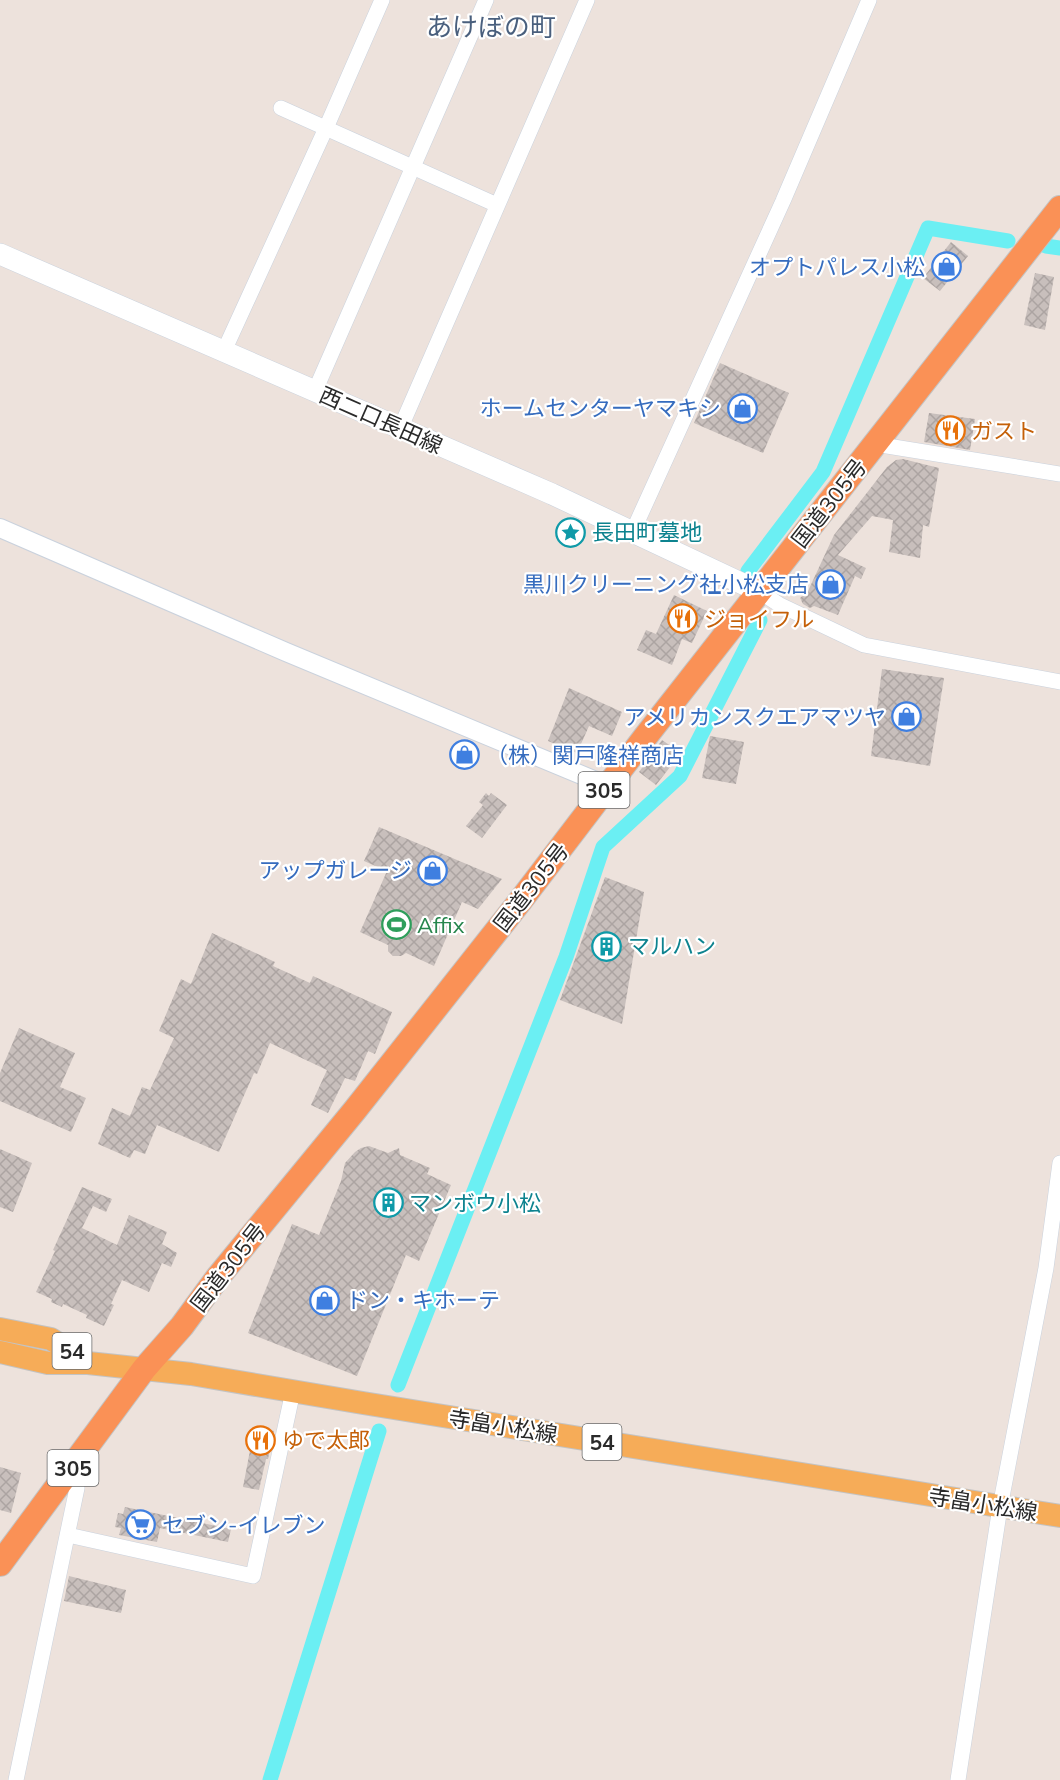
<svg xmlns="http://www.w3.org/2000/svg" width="1060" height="1780" viewBox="0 0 1060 1780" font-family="Mulish,'Noto Sans JP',sans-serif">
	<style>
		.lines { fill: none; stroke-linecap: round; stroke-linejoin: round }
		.canal { stroke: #6beff3; stroke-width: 15 }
		.building { fill: url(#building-cross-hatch) }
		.minor-casing { stroke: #cad2dd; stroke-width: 16 }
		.tertiary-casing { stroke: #cad2dd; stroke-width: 20 }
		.secondary-casing { stroke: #cad2dd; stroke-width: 22 }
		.primary-casing { stroke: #c3c3c3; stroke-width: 24 }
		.trunk-casing { stroke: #c3c3c3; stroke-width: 26 }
		.minor { stroke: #fff; stroke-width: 15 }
		.tertiary { stroke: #fff; stroke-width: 18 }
		.secondary { stroke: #fff; stroke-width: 21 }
		.primary { stroke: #f6ac58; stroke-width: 22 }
		.trunk { stroke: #fa9156; stroke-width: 24 }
		.labels { text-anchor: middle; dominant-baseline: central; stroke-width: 4.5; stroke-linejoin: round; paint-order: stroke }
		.shield { fill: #fff; stroke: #6a6a6a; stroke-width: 1.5 }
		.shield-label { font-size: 21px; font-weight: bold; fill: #2a2a2a }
		.shop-label { font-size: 22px; fill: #366cbe; stroke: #fff; text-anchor: end }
		.street-label { font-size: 22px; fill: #2a2a2a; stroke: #fff }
		.food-label { font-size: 22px; fill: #c56008; stroke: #fff; text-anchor: start }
		.culture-label { font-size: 22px; fill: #0d838f; stroke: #fff; text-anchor: start }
		.leisure-label { font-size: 22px; fill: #27864d; stroke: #fff; text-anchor: start }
		.quarter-label { font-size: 26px; fill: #495f7d; stroke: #fff }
	</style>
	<defs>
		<pattern id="building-cross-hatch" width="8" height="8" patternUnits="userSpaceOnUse" patternTransform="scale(1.5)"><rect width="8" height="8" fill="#c8bfbc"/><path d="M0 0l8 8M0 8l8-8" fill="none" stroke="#aca4a2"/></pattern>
	</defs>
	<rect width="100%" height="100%" fill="#ede2dc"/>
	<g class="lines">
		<g class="canal">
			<polyline points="1046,246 1060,248"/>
			<polyline points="748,571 823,472 928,228 1008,241"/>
			<polyline points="398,1385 566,957 603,847 680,776 760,620"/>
			<polyline points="270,1780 379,1431"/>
		</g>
	</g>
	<g class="building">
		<polygon points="951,242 968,256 940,291 923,278"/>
		<polygon points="1035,273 1054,277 1045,330 1024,325"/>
		<polygon points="720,363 789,393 763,453 694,423"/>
		<polygon points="929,413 975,419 970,450 924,442"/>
		<polygon points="903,459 939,468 929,527 923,525 920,558 889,552 893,520 872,516 838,555 866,568 861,579 855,576 838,615 814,606 810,608 803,604 800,598 808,591 834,535 887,467 896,460"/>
		<polygon points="674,595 707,611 692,643 682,639 672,665 637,650 646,630 656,634"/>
		<polygon points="882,669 944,678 930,766 871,756"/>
		<polygon points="569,688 622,712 612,736 589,726 577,753 548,741"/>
		<polygon points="710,736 744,742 736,784 702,778"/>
		<polygon points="662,740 681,753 656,785 639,772"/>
		<polygon points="486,793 489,796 491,793 507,805 482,838 466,826 483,805 479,802"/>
		<polygon points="379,827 502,879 478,909 462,902 434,966 406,953 401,956 393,956 388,951 388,945 360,932 387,871 364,861"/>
		<polygon points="605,877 644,892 622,1024 560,1000"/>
		<polygon points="212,933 275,962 273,966 310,983 313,976 392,1012 375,1054 368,1051 355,1081 345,1078 328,1113 311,1105 327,1070 270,1043 257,1074 254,1073 219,1152 157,1125 145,1154 134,1150 130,1158 98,1144 112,1108 130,1116 142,1087 150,1090 174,1038 159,1031 181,979 191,984"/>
		<polygon points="19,1028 75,1053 60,1087 86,1098 71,1132 0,1101 0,1073"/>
		<polygon points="369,1146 388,1153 399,1148 400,1155 430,1168 427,1174 451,1185 419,1261 406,1255 357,1376 248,1333 292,1224 319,1235 341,1181 345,1163 355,1152 361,1148"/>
		<polygon points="0,1149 32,1163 13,1212 0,1207"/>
		<polygon points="82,1187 112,1199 106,1212 93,1206 82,1228 117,1245 129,1215 167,1232 162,1244 177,1253 171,1267 162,1263 149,1292 122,1280 111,1304 114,1305 104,1326 86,1318 87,1315 63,1304 62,1307 51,1302 52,1299 36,1292 55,1251 53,1250"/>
		<polygon points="257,1427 274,1431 268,1459 266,1459 259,1490 243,1487 252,1440 254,1440"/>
		<polygon points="0,1467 21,1473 11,1513 0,1510"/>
		<polygon points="125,1507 231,1529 228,1542 160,1528 157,1542 119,1535 121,1528 115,1527 118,1513 123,1514"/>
		<polygon points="69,1576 126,1590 121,1613 64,1601"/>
	</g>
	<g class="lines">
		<defs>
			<g id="minor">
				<polyline points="281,108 497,205"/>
				<polyline points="224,351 326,128 382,0"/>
				<polyline points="315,391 486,0"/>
				<polyline points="400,429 587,0"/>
				<polyline points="875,444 1060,474"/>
				<polyline points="633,531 783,201 869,0"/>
				<polyline points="760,592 780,605 864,645 1060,682"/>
				<polyline points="68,1535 253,1576 293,1391"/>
				<polyline points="16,1780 77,1488 74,1466"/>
				<polyline points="958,1780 1000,1507 1046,1268 1060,1163"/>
			</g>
			<polyline id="tertiary" points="0,528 286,652 608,786"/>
			<polyline id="secondary" points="0,254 552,494 760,592"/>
			<g id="primary">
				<polyline points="0,1329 51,1339 88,1363 191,1374 363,1403 1060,1516"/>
				<polyline points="0,1352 48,1363 88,1363"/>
			</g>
			<polyline id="trunk" points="0,1564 144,1369 182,1326 218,1277 355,1110 521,900 646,736 1060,208"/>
		</defs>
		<use href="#minor" class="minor-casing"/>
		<use href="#tertiary" class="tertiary-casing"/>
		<use href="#secondary" class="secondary-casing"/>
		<use href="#primary" class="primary-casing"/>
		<use href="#trunk" class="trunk-casing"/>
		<use href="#minor" class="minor"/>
		<use href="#tertiary" class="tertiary"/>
		<use href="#secondary" class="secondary"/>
		<use href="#primary" class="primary"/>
		<use href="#trunk" class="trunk"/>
	</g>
	<defs>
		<symbol id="shop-ring" viewBox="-11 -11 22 22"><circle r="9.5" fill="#fff" stroke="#3f7fe0" stroke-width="1.5"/><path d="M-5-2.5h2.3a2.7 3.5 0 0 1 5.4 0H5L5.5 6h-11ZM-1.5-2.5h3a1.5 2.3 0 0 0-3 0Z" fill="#3f7fe0"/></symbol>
		<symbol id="restaurant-ring" viewBox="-11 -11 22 22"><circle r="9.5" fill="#fff" stroke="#e8710a" stroke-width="1.5"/><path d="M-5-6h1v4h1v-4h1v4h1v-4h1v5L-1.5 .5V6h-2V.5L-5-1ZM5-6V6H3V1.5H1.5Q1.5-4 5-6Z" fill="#e8710a"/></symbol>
		<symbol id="sight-ring" viewBox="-11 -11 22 22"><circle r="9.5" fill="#fff" stroke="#0f9aa8" stroke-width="1.5"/><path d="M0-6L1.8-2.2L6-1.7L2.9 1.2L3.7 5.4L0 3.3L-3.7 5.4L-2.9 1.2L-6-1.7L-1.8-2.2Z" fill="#0f9aa8"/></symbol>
		<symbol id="stadium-ring" viewBox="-11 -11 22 22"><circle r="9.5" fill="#fff" stroke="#2e9e5b" stroke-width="1.5"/><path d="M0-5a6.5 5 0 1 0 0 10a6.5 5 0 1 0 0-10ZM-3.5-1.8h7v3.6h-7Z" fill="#2e9e5b"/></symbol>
		<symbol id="building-ring" viewBox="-11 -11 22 22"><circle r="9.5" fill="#fff" stroke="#0f9aa8" stroke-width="1.5"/><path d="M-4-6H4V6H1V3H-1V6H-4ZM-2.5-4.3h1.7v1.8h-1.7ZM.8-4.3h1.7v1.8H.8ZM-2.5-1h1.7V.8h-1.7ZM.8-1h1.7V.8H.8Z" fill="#0f9aa8"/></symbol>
		<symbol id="supermarket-ring" viewBox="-11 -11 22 22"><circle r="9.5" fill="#fff" stroke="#3f7fe0" stroke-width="1.5"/><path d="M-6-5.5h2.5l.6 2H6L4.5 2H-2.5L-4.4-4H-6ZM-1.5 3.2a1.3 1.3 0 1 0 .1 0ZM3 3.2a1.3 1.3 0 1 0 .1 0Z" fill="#3f7fe0"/></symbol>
	</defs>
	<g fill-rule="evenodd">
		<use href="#shop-ring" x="930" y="250" width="33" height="33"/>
		<use href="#shop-ring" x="726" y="392" width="33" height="33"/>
		<use href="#restaurant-ring" x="934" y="414" width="33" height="33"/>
		<use href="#sight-ring" x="554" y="516" width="33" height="33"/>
		<use href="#shop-ring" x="814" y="568" width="33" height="33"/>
		<use href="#restaurant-ring" x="666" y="602" width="33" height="33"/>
		<use href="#shop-ring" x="890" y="700" width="33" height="33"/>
		<use href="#shop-ring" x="448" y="738" width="33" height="33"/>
		<use href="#shop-ring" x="416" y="854" width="33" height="33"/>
		<use href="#stadium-ring" x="380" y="908" width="33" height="33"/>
		<use href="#building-ring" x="590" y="930" width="33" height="33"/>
		<use href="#building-ring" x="372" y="1186" width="33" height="33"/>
		<use href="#shop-ring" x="308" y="1284" width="33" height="33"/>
		<use href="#restaurant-ring" x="244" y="1424" width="33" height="33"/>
		<use href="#supermarket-ring" x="124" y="1508" width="33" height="33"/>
	</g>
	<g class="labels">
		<g class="shield">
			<rect x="578.5" y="772" width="51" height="36" rx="4.5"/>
			<rect x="52.5" y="1333" width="39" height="36" rx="4.5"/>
			<rect x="582.5" y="1424" width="39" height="36" rx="4.5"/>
			<rect x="47.5" y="1450" width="51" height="36" rx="4.5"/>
		</g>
		<g class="shield-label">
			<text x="604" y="790">305</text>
			<text x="72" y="1351">54</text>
			<text x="602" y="1442">54</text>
			<text x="73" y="1468">305</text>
		</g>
		<g class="shop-label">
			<text x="925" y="267">オプトパレス小松</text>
			<text x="721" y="408">ホームセンターヤマキシ</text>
			<text x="809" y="584">黒川クリーニング社小松支店</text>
			<text x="886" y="717">アメリカンスクエアマツヤ</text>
			<text x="486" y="755" text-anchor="start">（株）関戸隆祥商店</text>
			<text x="412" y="870">アップガレージ</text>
			<text x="346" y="1300" text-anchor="start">ドン・キホーテ</text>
			<text x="162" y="1525" text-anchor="start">セブン-イレブン</text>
		</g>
		<g class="street-label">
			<text transform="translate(381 420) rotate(24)">西二口長田線</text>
			<text transform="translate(829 503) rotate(-52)">国道305号</text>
			<text transform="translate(531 887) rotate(-52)">国道305号</text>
			<text transform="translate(228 1267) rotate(-52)">国道305号</text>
			<text transform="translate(503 1426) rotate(9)">寺畠小松線</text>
			<text transform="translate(983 1504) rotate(9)">寺畠小松線</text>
		</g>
		<g class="food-label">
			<text x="971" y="431">ガスト</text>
			<text x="704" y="619">ジョイフル</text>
			<text x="282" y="1440">ゆで太郎</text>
		</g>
		<g class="culture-label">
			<text x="592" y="532">長田町墓地</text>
			<text x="628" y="946">マルハン</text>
			<text x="409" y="1203">マンボウ小松</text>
		</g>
		<g class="leisure-label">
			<text x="417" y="925">Affix</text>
		</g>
		<g class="quarter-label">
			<text x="491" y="26">あけぼの町</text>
		</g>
	</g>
</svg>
